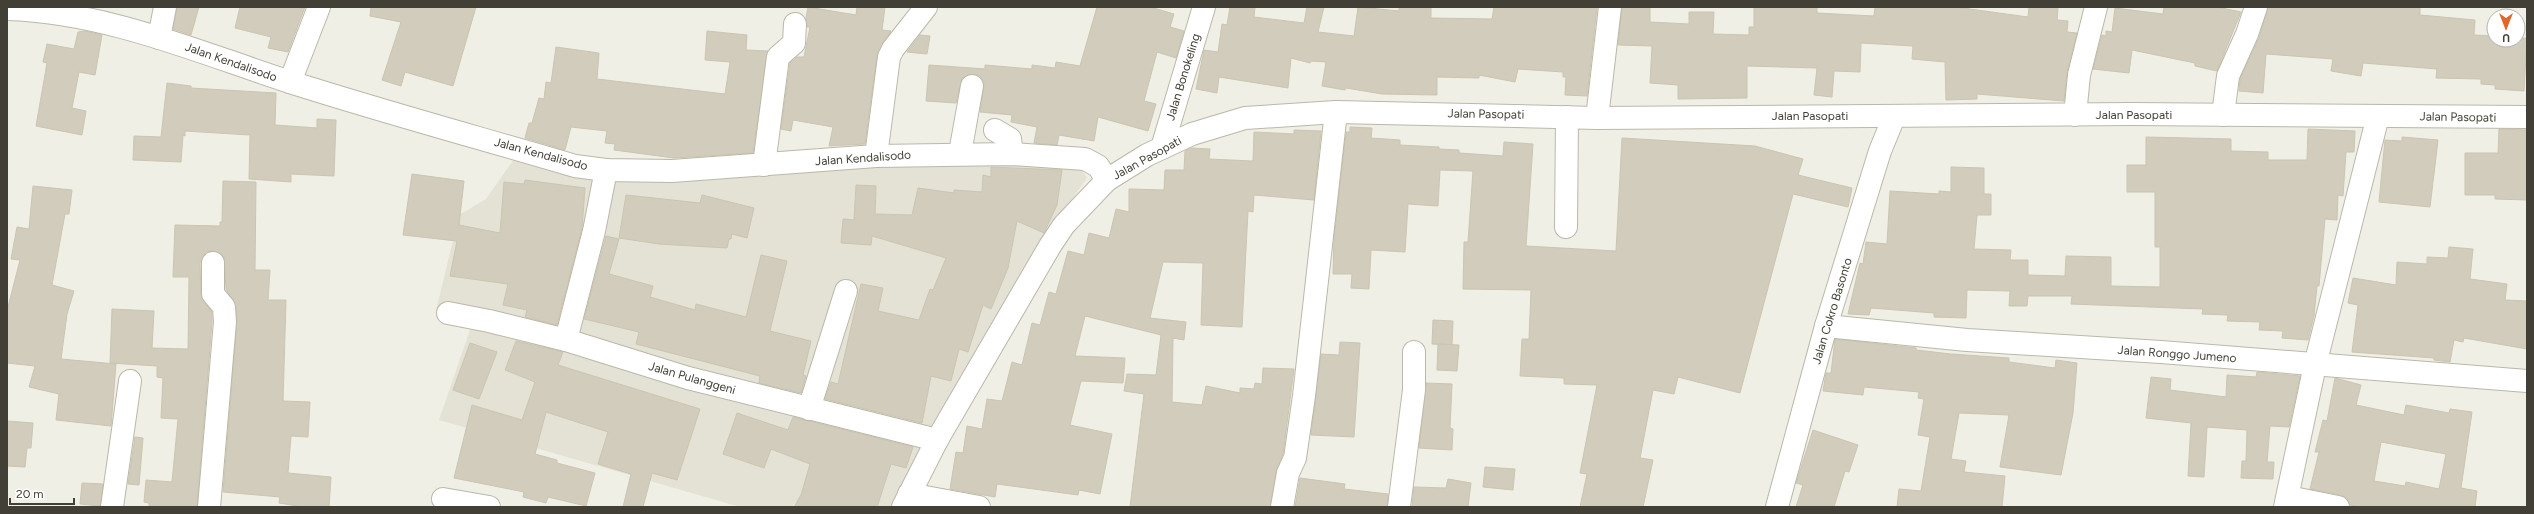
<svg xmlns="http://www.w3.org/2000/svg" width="2534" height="514" viewBox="0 0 2534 514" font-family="Figtree,sans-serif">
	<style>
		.residential { fill: #e4e2d4 }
		.building { fill: #d1ccbc; stroke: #cbc5b0; fill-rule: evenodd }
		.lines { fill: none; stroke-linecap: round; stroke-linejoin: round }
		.minor-casing { stroke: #bbb8a9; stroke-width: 24 }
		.minor { stroke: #fff; stroke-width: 22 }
		.labels { text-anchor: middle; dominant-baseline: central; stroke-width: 3; stroke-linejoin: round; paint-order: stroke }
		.street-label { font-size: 12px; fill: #424036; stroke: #fff }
	</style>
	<rect width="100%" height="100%" fill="#f0efe5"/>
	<polygon class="residential" points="519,152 642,179 977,160 1076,161 1087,178 1029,261 891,507 804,507 795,503 792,507 740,507 439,420 472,324 436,311 459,215 486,199"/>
	<g class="building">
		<polygon points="177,7 199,7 191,35 173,29"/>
		<polygon points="240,7 305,7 288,52 268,48 271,37 235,28"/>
		<polygon points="371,7 476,7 453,86 405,72 401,86 382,80 401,22 370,16"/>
		<polygon points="808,7 856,15 857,7 885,7 882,30 891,31 877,55 865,144 829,146 833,127 793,120 791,131 781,129 790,63 797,57 804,57 810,27 807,27 806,18"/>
		<polygon points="1097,7 1150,7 1174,14 1170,27 1184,31 1176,58 1157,52 1144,101 1156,104 1148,131 1098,117 1094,141 1059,135 1057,145 1034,143 1037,127 1011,122 1012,115 980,112 984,82 980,76 974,74 962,78 956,103 926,101 929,65 985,69 985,65 1032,69 1032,65 1055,68 1056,62 1080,66"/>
		<polygon points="1230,7 1255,7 1254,17 1304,23 1307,7 1324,7 1318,32 1354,36 1358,7 1399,11 1399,7 1431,7 1431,18 1492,19 1494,7 1597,7 1587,96 1565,95 1566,77 1563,77 1563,72 1518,69 1515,82 1479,75 1479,78 1437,77 1437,95 1382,94 1346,88 1345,90 1322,86 1326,62 1311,61 1310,63 1291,58 1288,88 1219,77 1217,93 1196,89 1204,50 1218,52 1222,24 1227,25"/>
		<polygon points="1622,7 1650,7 1650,22 1689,24 1689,12 1714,12 1713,34 1749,35 1749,27 1754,27 1754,7 1817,7 1817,13 1874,16 1875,7 1955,7 2028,17 2029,7 2058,7 2057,20 2068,21 2067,32 2077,33 2067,72 2064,101 1977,94 1977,99 1946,100 1945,62 1912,59 1913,46 1861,43 1860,72 1834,71 1832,97 1814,95 1817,68 1747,66 1747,98 1678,99 1678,85 1650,83 1652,46 1618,45"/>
		<polygon points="2164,7 2217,7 2241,12 2217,71 2195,66 2195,63 2132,50 2129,73 2093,69 2102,35 2106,36 2106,31 2112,32 2115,8 2163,14"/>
		<polygon points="2268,7 2420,7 2420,15 2475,20 2474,35 2494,36 2494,40 2527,38 2524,91 2495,89 2495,85 2481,84 2481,79 2436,78 2437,69 2363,63 2361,76 2331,71 2333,59 2266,54 2263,93 2239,91 2240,79 2259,38"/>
		<polygon points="85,31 102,35 95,75 79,72 72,108 86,111 82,135 36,126 47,63 43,62 47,44 74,49 78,32"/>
		<polygon points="707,31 747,35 746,50 768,51 753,153 674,158 614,150 615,144 605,143 607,131 571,127 565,150 525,138 529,123 532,123 539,98 544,99 546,82 551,83 556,47 599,53 597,79 725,94 730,62 705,60"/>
		<polygon points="920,35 930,36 927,54 907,52"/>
		<polygon points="167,83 191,86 191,88 276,93 275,125 317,128 317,119 336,120 334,176 291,174 291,182 249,179 250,135 185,131 185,136 183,135 181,162 133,160 134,136 161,137"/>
		<polygon points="1350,127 1372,128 1371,138 1400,140 1400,145 1439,147 1439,149 1459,150 1459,153 1503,156 1504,142 1533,144 1526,246 1616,251 1622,138 1755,146 1803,159 1798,175 1852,188 1848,207 1793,194 1740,393 1678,377 1674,394 1653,390 1640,458 1653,460 1643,507 1580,507 1587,474 1580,473 1597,385 1564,384 1564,378 1520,376 1522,339 1529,339 1531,290 1463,289 1464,242 1468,242 1473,171 1440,170 1438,206 1408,204 1405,252 1371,250 1369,289 1351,288 1352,274 1333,274 1334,238 1346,132 1350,132"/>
		<polygon points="2308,129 2355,131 2354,152 2346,152 2343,196 2338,195 2337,220 2325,219 2319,286 2317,286 2314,316 2308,340 2282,338 2283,331 2259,330 2260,322 2227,321 2228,315 2202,314 2203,309 2071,304 2072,296 2028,296 2027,306 2009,306 2010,291 1967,290 1966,318 1934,317 1934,313 1871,308 1869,315 1848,314 1860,263 1863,264 1866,242 1887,244 1890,191 1939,194 1939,191 1951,192 1951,167 1984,168 1984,194 1991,194 1991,215 1977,215 1974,249 2011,250 2010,260 2028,260 2028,275 2065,276 2066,256 2111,257 2111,286 2160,287 2160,247 2155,247 2155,192 2127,192 2127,165 2146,165 2146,137 2231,139 2231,151 2268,152 2268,160 2307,160"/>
		<polygon points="2499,129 2527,130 2527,200 2495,199 2495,195 2465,195 2465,153 2498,153"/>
		<polygon points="1294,130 1321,131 1314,200 1254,195 1253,212 1248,211 1242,327 1201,325 1203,263 1163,262 1150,318 1186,322 1184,340 1173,338 1172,402 1202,405 1206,386 1240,393 1240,388 1254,389 1255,383 1262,384 1263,368 1294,369 1283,454 1276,471 1270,507 1130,507 1144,394 1124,391 1127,374 1156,375 1161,335 1085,316 1075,356 1125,358 1123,383 1081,381 1070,425 1112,434 1100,494 1079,490 1078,495 997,484 995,497 950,489 956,452 963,453 967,426 982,429 987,399 1002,401 1012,362 1022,365 1032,323 1040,325 1049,292 1056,294 1068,251 1084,255 1089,233 1109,238 1116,209 1129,212 1129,189 1164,190 1165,170 1184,170 1185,151 1191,148 1210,149 1209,159 1253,161 1254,132 1294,134"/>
		<polygon points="2402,137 2438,140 2430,207 2379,202 2385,140 2402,141"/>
		<polygon points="991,167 1062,170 1057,205 1044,233 1017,221 1008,268 991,309 983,305 968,352 959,349 951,381 931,376 922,423 825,399 831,382 838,384 861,284 883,288 878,311 919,320 930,289 933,290 946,258 872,236 871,245 841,243 843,219 854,220 856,185 876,186 875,214 912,215 918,188 954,193 954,190 982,192 983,175 991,177"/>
		<polygon points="412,174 464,181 459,225 500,233 504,182 524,184 525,180 585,188 582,228 557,325 525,317 527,310 503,305 508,284 450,276 457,241 403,235"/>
		<polygon points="223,181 256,182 255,270 270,270 268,300 286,300 283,401 310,402 308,437 291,436 288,473 331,477 329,507 304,507 279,503 280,497 223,492 237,321 236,306 226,289 224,257 213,251 206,252 200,263 201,295 212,312 212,322 197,507 149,507 149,503 144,502 146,480 172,482 178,419 161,418 163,378 157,377 157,366 110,363 112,309 154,311 152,348 188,349 189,277 173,277 175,225 220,226 220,222 222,222"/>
		<polygon points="33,186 72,190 69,214 65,214 52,285 74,291 67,314 61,359 116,364 111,426 56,420 59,394 29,387 35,366 7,363 7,311 20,260 11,259 17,227 29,229"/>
		<polygon points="626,195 700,203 702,195 754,208 747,238 732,234 731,239 729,239 727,248 659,244 619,238"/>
		<polygon points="606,236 619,239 609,274 653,286 650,297 695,310 696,304 746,317 761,255 787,261 770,331 811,341 803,375 806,376 801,393 759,383 760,376 636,344 639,332 584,319"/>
		<polygon points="2449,247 2473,249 2470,279 2507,284 2505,300 2527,301 2527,349 2464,338 2463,342 2454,340 2450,362 2434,360 2434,358 2352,352 2358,305 2348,303 2353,278 2396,285 2397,262 2427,264 2427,257 2448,258"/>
		<polygon points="1433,320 1453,321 1452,345 1432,344"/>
		<polygon points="1835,339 1916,348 1916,350 1951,354 2009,358 2009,362 2055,368 2056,360 2077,363 2073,413 2061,475 2000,467 2009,415 1959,413 1951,459 1966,461 1964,472 2005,476 2002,507 1897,507 1899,489 1921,491 1930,437 1918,435 1924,399 1918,398 1919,392 1864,387 1863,395 1823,391 1826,373 1831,373"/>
		<polygon points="516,341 563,352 558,365 700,409 677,480 652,473 643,507 623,507 631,474 598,464 608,432 546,412 535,454 557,460 557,463 595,473 586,506 548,497 546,503 523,497 524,492 454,478 472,405 522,420 535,382 505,370"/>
		<polygon points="1340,342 1360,343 1354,437 1311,435 1321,354 1339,355"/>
		<polygon points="470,343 497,352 479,399 453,390"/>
		<polygon points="1438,344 1459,345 1457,371 1437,370"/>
		<polygon points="2257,372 2300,376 2289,427 2270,426 2267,462 2274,462 2273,479 2241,478 2242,461 2246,461 2247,430 2207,427 2204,477 2188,476 2191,423 2146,418 2151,377 2171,379 2170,390 2226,397 2227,375 2256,377"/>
		<path d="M2335,378L2361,385L2356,405L2404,415L2406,405L2449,413L2450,409L2472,412L2461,488L2477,491L2475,507H2359L2350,505L2347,498L2341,495L2310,489L2319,452H2315L2323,420L2327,421ZM2381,442L2446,454L2439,489L2406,482L2405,486L2374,481Z"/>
		<polygon points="1426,383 1452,384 1450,428 1453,429 1452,450 1419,448"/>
		<polygon points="737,413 788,430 793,417 913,447 906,468 891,464 877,507 794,507 801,495 810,464 771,449 764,468 723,454"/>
		<polygon points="7,421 33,423 31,448 27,448 25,467 7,466"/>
		<polygon points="1813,430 1858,445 1849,472 1845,471 1834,507 1796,507 1803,485 1796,483"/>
		<polygon points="135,437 143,438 139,485 128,484"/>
		<polygon points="1485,467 1515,469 1513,490 1483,487"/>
		<polygon points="1300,478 1345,484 1344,489 1388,494 1387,507 1295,507"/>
		<polygon points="1448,479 1471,483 1468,507 1412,507 1414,487 1446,488"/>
		<polygon points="82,483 103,484 100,506 80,504"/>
	</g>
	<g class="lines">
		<defs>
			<g id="minor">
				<path d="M7,9C106,12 198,52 290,82C384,112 480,138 575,166L606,170L672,171L876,156L1012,154L1085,159L1098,166L1107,180"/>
				<polyline points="159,38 165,7"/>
				<polyline points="290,82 319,7"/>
				<polyline points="2075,115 2079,75 2096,7"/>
				<polyline points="2223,115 2228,76 2247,34 2256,7"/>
				<polyline points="1597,118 1610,7"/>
				<polyline points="995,130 1010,139 1012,154"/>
				<polyline points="1162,148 1204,7"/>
				<polyline points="960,153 972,86"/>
				<polyline points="876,156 889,57 893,49 926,7"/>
				<polyline points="764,165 778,57 794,43 795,24"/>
				<polyline points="1566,227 1567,117"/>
				<polyline points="448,313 489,321 566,340 688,378 937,440"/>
				<polyline points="1826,326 1967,340 2161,352 2527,381"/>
				<polyline points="566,340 594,231 606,170"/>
				<polyline points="809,409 846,291"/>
				<polyline points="909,494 979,507"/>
				<polyline points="2288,497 2338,507"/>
				<polyline points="443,499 489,507"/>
				<polyline points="112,507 130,381"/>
				<polyline points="209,507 225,322 224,307 213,294 213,263"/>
				<polyline points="903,507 937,440 1050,246 1064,225 1107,180 1147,155 1192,134 1245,118 1336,112 1597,118 2132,114 2527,117"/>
				<polyline points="1282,507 1288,473 1295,458 1304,396 1336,112"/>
				<polyline points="1399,507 1414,390 1414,352"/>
				<polyline points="1777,507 1826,326 1880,151 1894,117"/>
				<polyline points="2285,507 2315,365 2378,116"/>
			</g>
		</defs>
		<use href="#minor" class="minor-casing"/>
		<use href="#minor" class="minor"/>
	</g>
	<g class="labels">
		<g class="street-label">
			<text transform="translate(231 62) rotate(19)">Jalan Kendalisodo</text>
			<text transform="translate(1183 77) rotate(-73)">Jalan Bonokeling</text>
			<text transform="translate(1486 114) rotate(1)">Jalan Pasopati</text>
			<text x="2134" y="115">Jalan Pasopati</text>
			<text x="1810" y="116">Jalan Pasopati</text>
			<text transform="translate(2458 117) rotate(1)">Jalan Pasopati</text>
			<text transform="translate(541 154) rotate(15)">Jalan Kendalisodo</text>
			<text transform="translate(863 158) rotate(-4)">Jalan Kendalisodo</text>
			<text transform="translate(1147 158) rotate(-29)">Jalan Pasopati</text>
			<text transform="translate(1832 311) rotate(-73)">Jalan Cokro Basonto</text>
			<text transform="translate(2177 354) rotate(4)">Jalan Ronggo Jumeno</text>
			<text transform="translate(692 378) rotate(16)">Jalan Pulanggeni</text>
		</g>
	</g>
	<rect width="2534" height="514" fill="none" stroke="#424036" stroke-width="16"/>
	<g transform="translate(2506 28) rotate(180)"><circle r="19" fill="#ffffff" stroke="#b3b3af"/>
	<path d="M0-3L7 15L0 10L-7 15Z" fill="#e1662c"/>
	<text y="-6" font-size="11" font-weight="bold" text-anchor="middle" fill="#424036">U</text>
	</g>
	<path d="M10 498v6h64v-6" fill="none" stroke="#424036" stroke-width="2"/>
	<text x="16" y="498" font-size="12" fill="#424036" stroke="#ffffff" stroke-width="3" paint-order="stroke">20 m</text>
</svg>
